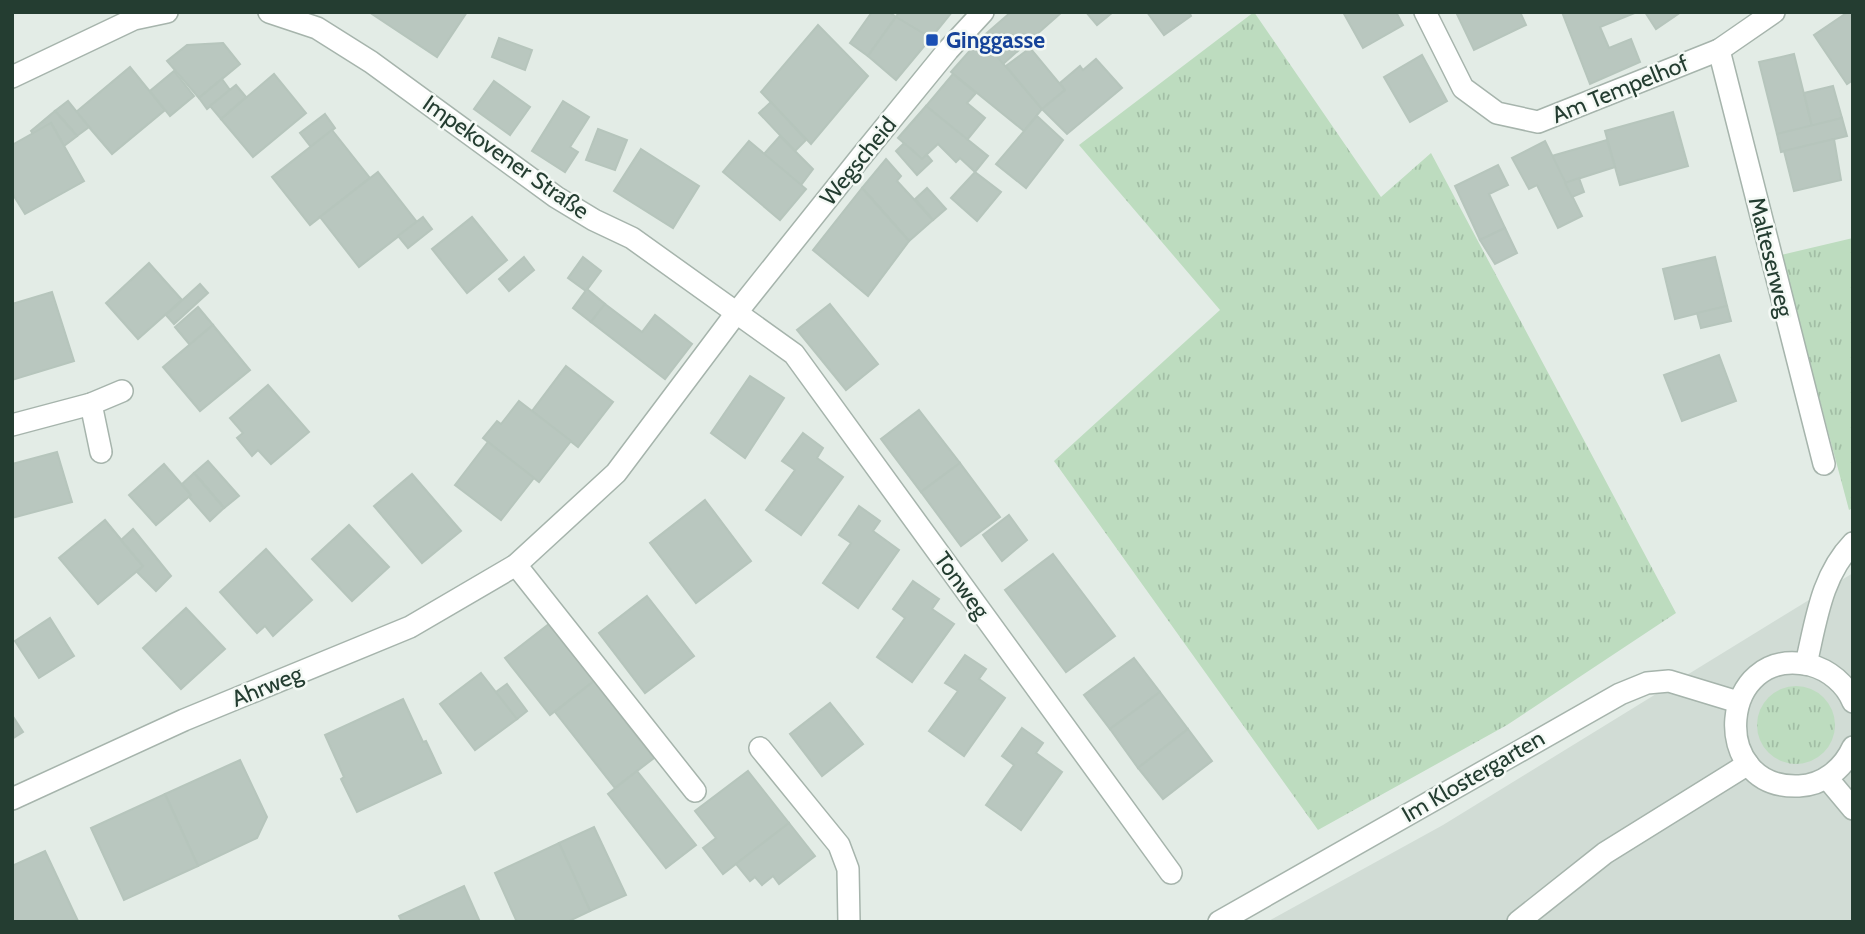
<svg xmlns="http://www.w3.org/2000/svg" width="1865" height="934" viewBox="0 0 1865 934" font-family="Cabin,sans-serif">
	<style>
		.built { fill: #d1dcd5 }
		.grass { fill: url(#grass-tufts) }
		.building { fill: #b9c7bf; stroke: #b6c5bc; stroke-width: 2 }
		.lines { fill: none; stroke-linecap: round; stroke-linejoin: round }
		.minor-casing { stroke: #a6b4ac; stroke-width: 24 }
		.minor { stroke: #fff; stroke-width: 21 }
		.transit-dot { fill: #1a4fb4; stroke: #f4f9f5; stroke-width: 2.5 }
		.labels { text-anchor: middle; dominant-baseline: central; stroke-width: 5; stroke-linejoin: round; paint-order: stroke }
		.transit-label { font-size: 23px; font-weight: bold; fill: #164399; stroke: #f4f9f5; text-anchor: start }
		.street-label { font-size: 23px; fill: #243d31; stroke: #f4f9f5 }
	</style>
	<defs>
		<pattern id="grass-tufts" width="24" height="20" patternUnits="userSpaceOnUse" patternTransform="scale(1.75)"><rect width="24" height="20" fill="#bddcbf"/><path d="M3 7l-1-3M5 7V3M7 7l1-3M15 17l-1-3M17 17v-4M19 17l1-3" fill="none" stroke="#a2bea5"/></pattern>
	</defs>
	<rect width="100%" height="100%" fill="#e3ece6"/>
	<polygon class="built" points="1853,573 1853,922 1267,922 1443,825"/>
	<g class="grass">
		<polygon points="1254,12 1381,197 1431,153 1676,613 1507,725 1318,830 1054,461 1220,310 1079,145"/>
		<polygon points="1853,238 1853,508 1849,510 1781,255"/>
		<circle cx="1796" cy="725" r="39"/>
	</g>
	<g class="building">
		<polygon points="369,12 467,12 437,57"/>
		<polygon points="872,12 889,12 896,17 868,56 850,43"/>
		<polygon points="899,12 952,12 931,38 896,17"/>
		<polygon points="1011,12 1062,12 1003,64 981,38"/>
		<polygon points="1086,12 1113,12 1097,25"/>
		<polygon points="1147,12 1189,12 1191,16 1164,35"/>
		<polygon points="1343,12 1396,12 1403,25 1363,48"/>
		<polygon points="1456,12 1520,12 1526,25 1474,50"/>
		<polygon points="1562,12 1637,12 1600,27 1609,48 1631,39 1640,62 1590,84"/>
		<polygon points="1645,12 1681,12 1656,29"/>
		<polygon points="1848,12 1853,12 1853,80 1847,84 1814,35"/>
		<polygon points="896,17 931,38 896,80 868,56"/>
		<polygon points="818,25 868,76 811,144 761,92"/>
		<polygon points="499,38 532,50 525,70 492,57"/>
		<polygon points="981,38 1042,109 1024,131 951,72"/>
		<polygon points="223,43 240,64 199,98 167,61 187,45"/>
		<polygon points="1030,48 1065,90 1042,109 1006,66"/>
		<polygon points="1794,54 1812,126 1777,134 1759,62"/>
		<polygon points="1422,55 1447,101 1410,122 1384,77"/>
		<polygon points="1096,59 1122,88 1067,134 1042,109 1065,90 1060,83 1080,66 1083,70"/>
		<polygon points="130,67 165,110 112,154 76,112"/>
		<polygon points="174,71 194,96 170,116 150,91"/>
		<polygon points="274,74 306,113 253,157 221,119"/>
		<polygon points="953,74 976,93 967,103 985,118 967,140 926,106"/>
		<polygon points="222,79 230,90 207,109 199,98"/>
		<polygon points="494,81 530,107 510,135 474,109"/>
		<polygon points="236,85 246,97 221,119 210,106"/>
		<polygon points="1833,86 1842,118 1812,126 1804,93"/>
		<polygon points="68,101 89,127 77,136 55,111"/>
		<polygon points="563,101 589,117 570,147 578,152 565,172 532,151"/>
		<polygon points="771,102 806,140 795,151 759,113"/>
		<polygon points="926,106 988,156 975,172 960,158 956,162 938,144 922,159 898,138"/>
		<polygon points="55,111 77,136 64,146 51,123 33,134 31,131"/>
		<polygon points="1673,112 1688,166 1620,185 1605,131"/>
		<polygon points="325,114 335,128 311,147 300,133"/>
		<polygon points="1037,116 1063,140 1026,188 996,164"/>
		<polygon points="1842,118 1847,136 1781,152 1777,134"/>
		<polygon points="51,123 84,181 25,214 12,193 12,145"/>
		<polygon points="598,129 627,140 615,170 586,160"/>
		<polygon points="332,130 370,178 310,225 272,177"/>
		<polygon points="780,136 813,169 801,185 764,154"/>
		<polygon points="1834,139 1841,180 1794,191 1784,151"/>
		<polygon points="1607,140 1615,167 1565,183 1552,156"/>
		<polygon points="749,141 806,189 780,220 723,172"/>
		<polygon points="1545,141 1582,216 1558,228 1537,185 1529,189 1512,158"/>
		<polygon points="904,143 922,159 927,155 932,161 917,175 896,151"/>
		<polygon points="641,149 699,186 673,228 614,191"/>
		<polygon points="886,159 901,176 897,181 933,220 909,241 862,188"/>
		<polygon points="1498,165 1508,185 1489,194 1505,228 1480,240 1455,186"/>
		<polygon points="378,172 417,222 359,267 320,217"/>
		<polygon points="975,172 1001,192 977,221 951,198"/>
		<polygon points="1579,178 1584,192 1572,197 1565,183"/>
		<polygon points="862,188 909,241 868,296 813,250"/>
		<polygon points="927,188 946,209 933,220 915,199"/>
		<polygon points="423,217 432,229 408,248 398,236"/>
		<polygon points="472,217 507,260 467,293 432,249"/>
		<polygon points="1505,228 1517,253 1495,264 1480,240"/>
		<polygon points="524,257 534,270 509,291 499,279"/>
		<polygon points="583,257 601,271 586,291 568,278"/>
		<polygon points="1715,257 1727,306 1675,319 1663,269"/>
		<polygon points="149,263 182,300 138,339 106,303"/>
		<polygon points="200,284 208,293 174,324 166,315"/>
		<polygon points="587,289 605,304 591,322 573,308"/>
		<polygon points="52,292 74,361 12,380 12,304"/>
		<polygon points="605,304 642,332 655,315 692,344 665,379 591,322"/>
		<polygon points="830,304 878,364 846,390 797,330"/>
		<polygon points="1727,306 1731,321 1701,328 1697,313"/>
		<polygon points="198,307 213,325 190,345 175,327"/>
		<polygon points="213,325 250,370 200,411 163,367"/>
		<polygon points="1719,355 1736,401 1682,421 1664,375"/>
		<polygon points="566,366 613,402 578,447 532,411"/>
		<polygon points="750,376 784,398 745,458 711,433"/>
		<polygon points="268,385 309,432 271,464 258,450 252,456 237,438 243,433 230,418"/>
		<polygon points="519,401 571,441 539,482 483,438 497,421 501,424"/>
		<polygon points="919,410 960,463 921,492 881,439"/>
		<polygon points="803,433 823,448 817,458 843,477 801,535 766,510 795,470 782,461"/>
		<polygon points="488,442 534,478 501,520 455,485"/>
		<polygon points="57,452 72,502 12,518 12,464"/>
		<polygon points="208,461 239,496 224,508 194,473"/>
		<polygon points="960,463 1000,517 961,546 921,492"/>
		<polygon points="164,464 191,495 156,525 129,495"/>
		<polygon points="194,473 224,508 210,521 189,497 191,495 182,484"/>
		<polygon points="412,474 461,531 422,563 374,506"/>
		<polygon points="705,500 751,561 696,603 650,543"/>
		<polygon points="859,506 880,521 873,531 899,550 858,608 823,583 851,543 839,535"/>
		<polygon points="1009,515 1027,540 1002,561 983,535"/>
		<polygon points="105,520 143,566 98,604 59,558"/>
		<polygon points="349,525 389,567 352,601 312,559"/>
		<polygon points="133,529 171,576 156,591 137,572 143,566 121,540"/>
		<polygon points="266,549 312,600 273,636 265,626 257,633 220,592"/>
		<polygon points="1053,554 1115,636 1066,672 1005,590"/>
		<polygon points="913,581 939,599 932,609 954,624 912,682 877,657 905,618 893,609"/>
		<polygon points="647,596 694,656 645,693 599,633"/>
		<polygon points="186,608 225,649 181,689 143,648"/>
		<polygon points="50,618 74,656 39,678 15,641"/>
		<polygon points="549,624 594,681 550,715 505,658"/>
		<polygon points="965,655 986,669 979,679 1005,698 964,756 929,731 958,691 945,683"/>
		<polygon points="1134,658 1160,692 1110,729 1084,695"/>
		<polygon points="481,673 517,719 475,750 440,704"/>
		<polygon points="594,681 654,758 615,788 555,712"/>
		<polygon points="507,684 527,711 517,719 496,692"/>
		<polygon points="1160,692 1188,729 1138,768 1110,729"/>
		<polygon points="403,699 423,742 426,741 441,773 357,812 341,779 344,777 325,735"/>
		<polygon points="830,703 863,744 822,776 790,734"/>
		<polygon points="12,715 23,732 12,739"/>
		<polygon points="1022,728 1043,743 1036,753 1062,772 1021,830 986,805 1014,765 1002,756"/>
		<polygon points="1188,729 1212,761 1163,799 1138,768"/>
		<polygon points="240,760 267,817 257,838 198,866 165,794"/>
		<polygon points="637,771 696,845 666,868 608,794"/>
		<polygon points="748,771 789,823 723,874 703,848 716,838 695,811"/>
		<polygon points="165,794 198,866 124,900 91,828"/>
		<polygon points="789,823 815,856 779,884 773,876 762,885 755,877 750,881 736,864"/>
		<polygon points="594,827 626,895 590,911 559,843"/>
		<polygon points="559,843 590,911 567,922 517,922 495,873"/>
		<polygon points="45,851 78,921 12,922 12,866"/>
		<polygon points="464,886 480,922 402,922 399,916"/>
	</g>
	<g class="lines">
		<defs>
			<g id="minor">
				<polyline points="269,12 317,28 371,62 556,197 594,220 632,238 794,354 1171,873"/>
				<polyline points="1425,12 1463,88 1497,113 1538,122 1719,50 1774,12"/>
				<polyline points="1719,50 1824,464"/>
				<polyline points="12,77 134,19 167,12"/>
				<polyline points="91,404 101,452"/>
				<polyline points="12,425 91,404 122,391"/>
				<polyline points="516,565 695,791"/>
				<path d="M1806,664C1816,622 1821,576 1853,543"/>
				<path d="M1853,702C1846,684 1829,670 1810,665C1719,644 1707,790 1799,786C1823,785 1843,769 1853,747"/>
				<polyline points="760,748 839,845 848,869 849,922"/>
				<polyline points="1827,778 1853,809"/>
				<polyline points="12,799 184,720 410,627 516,565 616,473 737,312 864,153 948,50 983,12"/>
				<polyline points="1219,922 1620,694 1647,683 1669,681 1738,702"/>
				<polyline points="1518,922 1605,853 1748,764"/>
			</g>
		</defs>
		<use href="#minor" class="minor-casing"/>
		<use href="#minor" class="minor"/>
	</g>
	<rect class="transit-dot" x="925" y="33" width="14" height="14" rx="3.5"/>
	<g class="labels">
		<g class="transit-label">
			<text x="946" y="40">Ginggasse</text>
		</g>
		<g class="street-label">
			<text transform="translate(1620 89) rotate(-22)">Am Tempelhof</text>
			<text transform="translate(506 157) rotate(35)">Impekovener Straße</text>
			<text transform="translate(858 161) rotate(-51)">Wegscheid</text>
			<text transform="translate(1771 257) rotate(76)">Malteserweg</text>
			<text transform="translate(962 585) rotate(54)">Tonweg</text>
			<text transform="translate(267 686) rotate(-22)">Ahrweg</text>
			<text transform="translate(1473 776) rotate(-30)">Im Klostergarten</text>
		</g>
	</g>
	<rect width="1865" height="934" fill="none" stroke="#243d31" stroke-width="28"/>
</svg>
